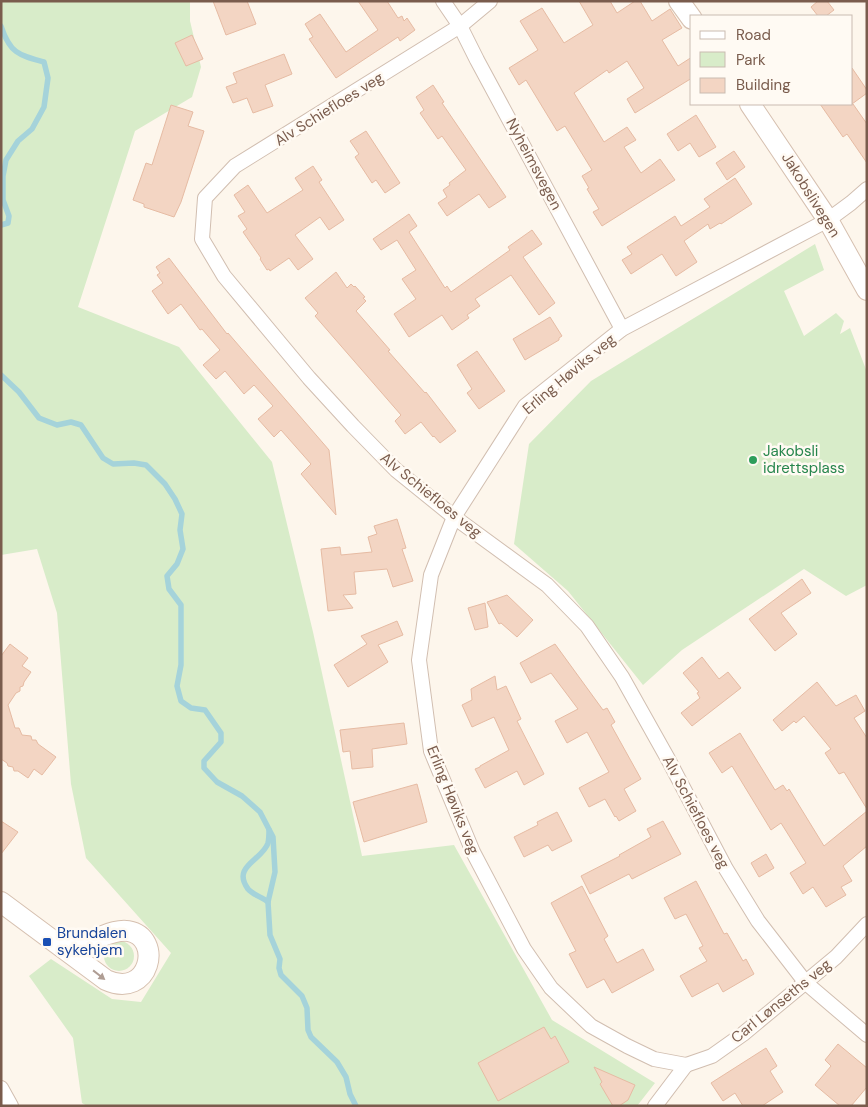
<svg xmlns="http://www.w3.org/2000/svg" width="868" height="1107" viewBox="0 0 868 1107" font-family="'DM Sans',sans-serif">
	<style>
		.green { fill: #d8ecc9 }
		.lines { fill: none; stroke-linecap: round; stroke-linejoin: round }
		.stream { stroke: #a5d3da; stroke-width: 5.5 }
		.building { fill: #f3d5c3; stroke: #e6bba3 }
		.street-casing { stroke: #d1beb0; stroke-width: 16 }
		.secondary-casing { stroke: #d6c0b0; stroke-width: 22 }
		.street { stroke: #fff; stroke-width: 14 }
		.secondary { stroke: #fff; stroke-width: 20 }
		.oneway { fill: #af9d94 }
		.leisure-dot { fill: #2e9e5b; stroke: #fffaf3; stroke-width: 2 }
		.transit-dot { fill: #1a4fb4; stroke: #fffaf3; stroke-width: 2 }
		.labels { text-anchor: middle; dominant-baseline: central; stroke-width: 5; stroke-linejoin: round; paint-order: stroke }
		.street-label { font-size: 15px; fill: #7a5c4d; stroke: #fffaf3 }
		.leisure-label { font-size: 15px; fill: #27864d; stroke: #fffaf3; text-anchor: start }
		.transit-label { font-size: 15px; fill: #164399; stroke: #fffaf3; text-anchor: start }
	</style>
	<rect width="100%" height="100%" fill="#fdf6ec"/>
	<g class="green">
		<polygon points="1,1 190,1 190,21 201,67 192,97 135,131 78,307 179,347 272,462 313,632 362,856 454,845 552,1020 655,1083 637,1106 87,1106 82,1103 73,1038 29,976 51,959 112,999 141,1002 171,953 86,858 71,784 57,613 37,549 1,555"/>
		<polygon points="815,244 824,270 784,291 804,336 836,313 844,321 840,334 850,328 867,372 867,585 846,596 804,569 682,650 643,685 568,591 514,544 529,444 591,381"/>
		<circle cx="119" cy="956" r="15"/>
	</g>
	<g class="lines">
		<g class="stream">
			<path d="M1,26C10,53 18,55 44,62L48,78L44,107L32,129L18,141L6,160L3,176V200L9,216L8,223L1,225"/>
			<polyline points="1,375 19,392 39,418 57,425 71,422 81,425 103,458 113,464 134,463 146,465 165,484 175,499 182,514 180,530 183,549 177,564 167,576 169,589 181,605 181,665 177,686 181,701 191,708 205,710 221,733 221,742 204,761 204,768 217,782 242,796 260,812 273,837 275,872 268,902 270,935 280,959 279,968 281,975 302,996 307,1008 308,1030 311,1037 337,1062 346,1077 350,1094 356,1106"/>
			<path d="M268,902C262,897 253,895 248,889C231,866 263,860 268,843C269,839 269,834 269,830"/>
		</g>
	</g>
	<g class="building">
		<polygon points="213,1 247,1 256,24 226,35"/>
		<polygon points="358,1 387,1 398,18 402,16 404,21 407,18 415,30 400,41 398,37 336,78 309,39 313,37 305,24 320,14 346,52 378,30"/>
		<polygon points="579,1 610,1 617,13 635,1 640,1 652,21 670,9 682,28 662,40 678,66 692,57 692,78 635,113 627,99 644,88 627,61 609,73 607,70 574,93 604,142 627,127 636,140 624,147 641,173 660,159 675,180 602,226 593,212 599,209 587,189 589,188 582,176 592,170 565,126 557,131 526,80 519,85 509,68 538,50 520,21 542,8 564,43 593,25"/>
		<polygon points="818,1 827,1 834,10 826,16 818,16 811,7"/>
		<polygon points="192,35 203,59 186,66 175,43"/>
		<polygon points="284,54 292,74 265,85 273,106 253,113 247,98 233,103 226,87 237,83 233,73"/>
		<polygon points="852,68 867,90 867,93 852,104"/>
		<polygon points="433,85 444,102 442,103 506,197 489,208 479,194 447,216 438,203 447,197 443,190 450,185 449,183 466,170 442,136 438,139 420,113 424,110 416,97"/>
		<polygon points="820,104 853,104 867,124 867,163 847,134 843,137"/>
		<polygon points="171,105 193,112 188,126 204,131 181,202 174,217 144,207 144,204 133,200 146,163 152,165"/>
		<polygon points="696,115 716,147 699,157 690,143 678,151 667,134"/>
		<polygon points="366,131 400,183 385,193 376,180 372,183 355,157 359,154 350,141"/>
		<polygon points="734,151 745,167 727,180 716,163"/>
		<polygon points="313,166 322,180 319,182 344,220 329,230 320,217 295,235 313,259 298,270 289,258 270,271 269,269 267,270 260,259 261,258 243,232 247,229 238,216 245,212 234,195 248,185 267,213 303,190 295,178"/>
		<polygon points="735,178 752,204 721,224 720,223 710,229 708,224 684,241 697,262 676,276 662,254 631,274 622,260 632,254 627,247 675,216 681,226 710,207 704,199"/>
		<polygon points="409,214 417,226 409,232 445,288 447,286 451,292 510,250 508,247 532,230 542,244 523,257 555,303 539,315 511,275 475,299 480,306 467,315 469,318 452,330 442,315 409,337 394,314 416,299 402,279 416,270 397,240 381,250 373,239"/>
		<polygon points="169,258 227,334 228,333 329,450 336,515 301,474 311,464 281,430 274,437 258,419 273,406 254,385 244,394 225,371 216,379 203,365 220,350 202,329 200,330 181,304 168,314 152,291 163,283 157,275 160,273 156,267"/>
		<polygon points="336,272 347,288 351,284 354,287 355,286 365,297 363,298 366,301 356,311 390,350 388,351 425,393 426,392 456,431 440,443 434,436 433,437 421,422 405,434 395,421 401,415 315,316 318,313 305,298"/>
		<polygon points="550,317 562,336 559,338 559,340 525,360 513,339"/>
		<polygon points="477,351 505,391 479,409 467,393 472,389 457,365"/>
		<polygon points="397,519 406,548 402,549 413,581 393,587 387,569 354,572 356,594 343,595 353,608 328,611 321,549 340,547 341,555 372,552 368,537 377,534 374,526"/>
		<polygon points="802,579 811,593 781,613 797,634 775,651 749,619"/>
		<polygon points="507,595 533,620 517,637 501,623 499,624 487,602"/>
		<polygon points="485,603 488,627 475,630 468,608"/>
		<polygon points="397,621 403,635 378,645 388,662 348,687 334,665 367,644 361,636"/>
		<polygon points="10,644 28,658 22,666 31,672 24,682 23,686 20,687 20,691 16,693 8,705 15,728 19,728 22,735 31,736 32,740 36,740 38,744 56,757 42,775 34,769 28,778 18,771 14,771 13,767 8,766 7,763 1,759 1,656"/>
		<polygon points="555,644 603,710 607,708 615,722 611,725 641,779 624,789 636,811 619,821 616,816 615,817 605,799 589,807 579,788 609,772 587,732 567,743 555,721 578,709 551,673 531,683 520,663"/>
		<polygon points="702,657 719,679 728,672 741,688 692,726 681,713 700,698 697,693 699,692 683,673"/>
		<polygon points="495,676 497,690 506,686 521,719 517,721 544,774 524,785 517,771 485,788 475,769 480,767 480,766 509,750 494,717 472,727 462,705 472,700 471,689"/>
		<polygon points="817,682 836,706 856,695 865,711 854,718 867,738 867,809 844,772 839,774 825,753 831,749 804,716 796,723 794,721 782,731 773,720"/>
		<polygon points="404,723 407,744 372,749 373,767 352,769 350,751 343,752 340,730"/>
		<polygon points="740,733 775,790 783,785 787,791 789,789 824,846 867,811 867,846 843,866 852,881 841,887 846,895 826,907 813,887 803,894 790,873 806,863 781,823 771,830 732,766 722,773 709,753"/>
		<polygon points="417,784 427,822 364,842 353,802"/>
		<polygon points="557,812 572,841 552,851 548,845 524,857 514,837 538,825 537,822"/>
		<polygon points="1,821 18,832 1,854"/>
		<polygon points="663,821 681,854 632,879 629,874 590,894 581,876 620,856 619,855 651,837 647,829"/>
		<polygon points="766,854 774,868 759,877 751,863"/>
		<polygon points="696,881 724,934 727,933 743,961 746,959 754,974 723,992 718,983 692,997 680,976 707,961 699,948 703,946 686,914 675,919 664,898"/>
		<polygon points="582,886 608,936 604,939 617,963 643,949 654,970 612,993 604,979 587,988 569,954 576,951 551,903"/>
		<polygon points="544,1027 551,1039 555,1036 569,1062 498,1101 478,1063"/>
		<polygon points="838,1044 867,1068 867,1087 851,1106 840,1106 815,1085 831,1066 825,1060"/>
		<polygon points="766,1048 777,1066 770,1071 783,1092 762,1106 743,1106 735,1093 723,1101 711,1083"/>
		<polygon points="594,1067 635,1085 628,1100 619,1106 613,1106 600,1084 602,1082"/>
	</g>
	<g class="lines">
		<defs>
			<g id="street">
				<polyline points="443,1 460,26 477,60 622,329"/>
				<polyline points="490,1 460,26 235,166 205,198 202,239 224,276 309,378 353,426 396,470 454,517 547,585 587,626 622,677 668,759 726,869 758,921 806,983 867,1035"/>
				<polyline points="686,1065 654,1059 627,1046 591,1026 551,988 524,949 473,852 431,751 419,660 431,575 454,517 525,406 622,329 828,220 851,203 867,189"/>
				<polyline points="686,1065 712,1056 743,1034 836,957 867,924"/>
				<polyline points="1,1088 11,1106"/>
				<polyline points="655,1106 686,1065"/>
			</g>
			<g id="secondary">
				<polyline points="679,1 692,19"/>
				<polyline points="750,104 828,220 867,290"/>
				<path d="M1,902L106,980C150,1000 164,937 128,931C116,929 102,937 91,940C81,943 71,944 61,945"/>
			</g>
		</defs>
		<use href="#street" class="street-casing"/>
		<use href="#secondary" class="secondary-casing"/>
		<use href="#street" class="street"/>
		<use href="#secondary" class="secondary"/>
	</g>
	<defs><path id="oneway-solid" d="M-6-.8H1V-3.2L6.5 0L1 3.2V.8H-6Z" transform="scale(1.25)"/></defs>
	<use class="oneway" href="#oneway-solid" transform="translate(99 975) rotate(38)"/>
	<circle class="leisure-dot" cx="753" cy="460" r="5"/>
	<rect class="transit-dot" x="42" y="937" width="10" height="10" rx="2.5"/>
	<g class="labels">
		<g class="street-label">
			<text transform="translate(329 109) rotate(-32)">Alv Schiefloes veg</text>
			<text transform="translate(534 164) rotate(62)">Nyheimsvegen</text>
			<text transform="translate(811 195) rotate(58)">Jakobslivegen</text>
			<text transform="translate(569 374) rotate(-40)">Erling Høviks veg</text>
			<text transform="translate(431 495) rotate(39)">Alv Schiefloes veg</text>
			<text transform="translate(453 800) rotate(68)">Erling Høviks veg</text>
			<text transform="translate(696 812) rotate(62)">Alv Schiefloes veg</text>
			<text transform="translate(781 1001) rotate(-39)">Carl Lønseths veg</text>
		</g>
		<g class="leisure-label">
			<text x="763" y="451">Jakobsli<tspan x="763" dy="17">idrettsplass</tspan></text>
		</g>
		<g class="transit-label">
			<text x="57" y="933">Brundalen<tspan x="57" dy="17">sykehjem</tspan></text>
		</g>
	</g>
	<rect width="868" height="1107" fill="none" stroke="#7a5c4d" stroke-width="5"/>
	<rect x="690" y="15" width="162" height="90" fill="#fffaf3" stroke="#cabbb1"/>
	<rect x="700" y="31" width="25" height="8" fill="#ffffff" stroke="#cabbb1"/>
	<text x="736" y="40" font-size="15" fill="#7a5c4d">Road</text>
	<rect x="700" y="52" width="25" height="15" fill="#d8ecc9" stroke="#cabbb1"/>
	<text x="736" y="65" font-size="15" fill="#7a5c4d">Park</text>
	<rect x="700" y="78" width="25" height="15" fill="#f3d5c3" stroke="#cabbb1"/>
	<text x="736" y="90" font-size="15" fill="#7a5c4d">Building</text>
</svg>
